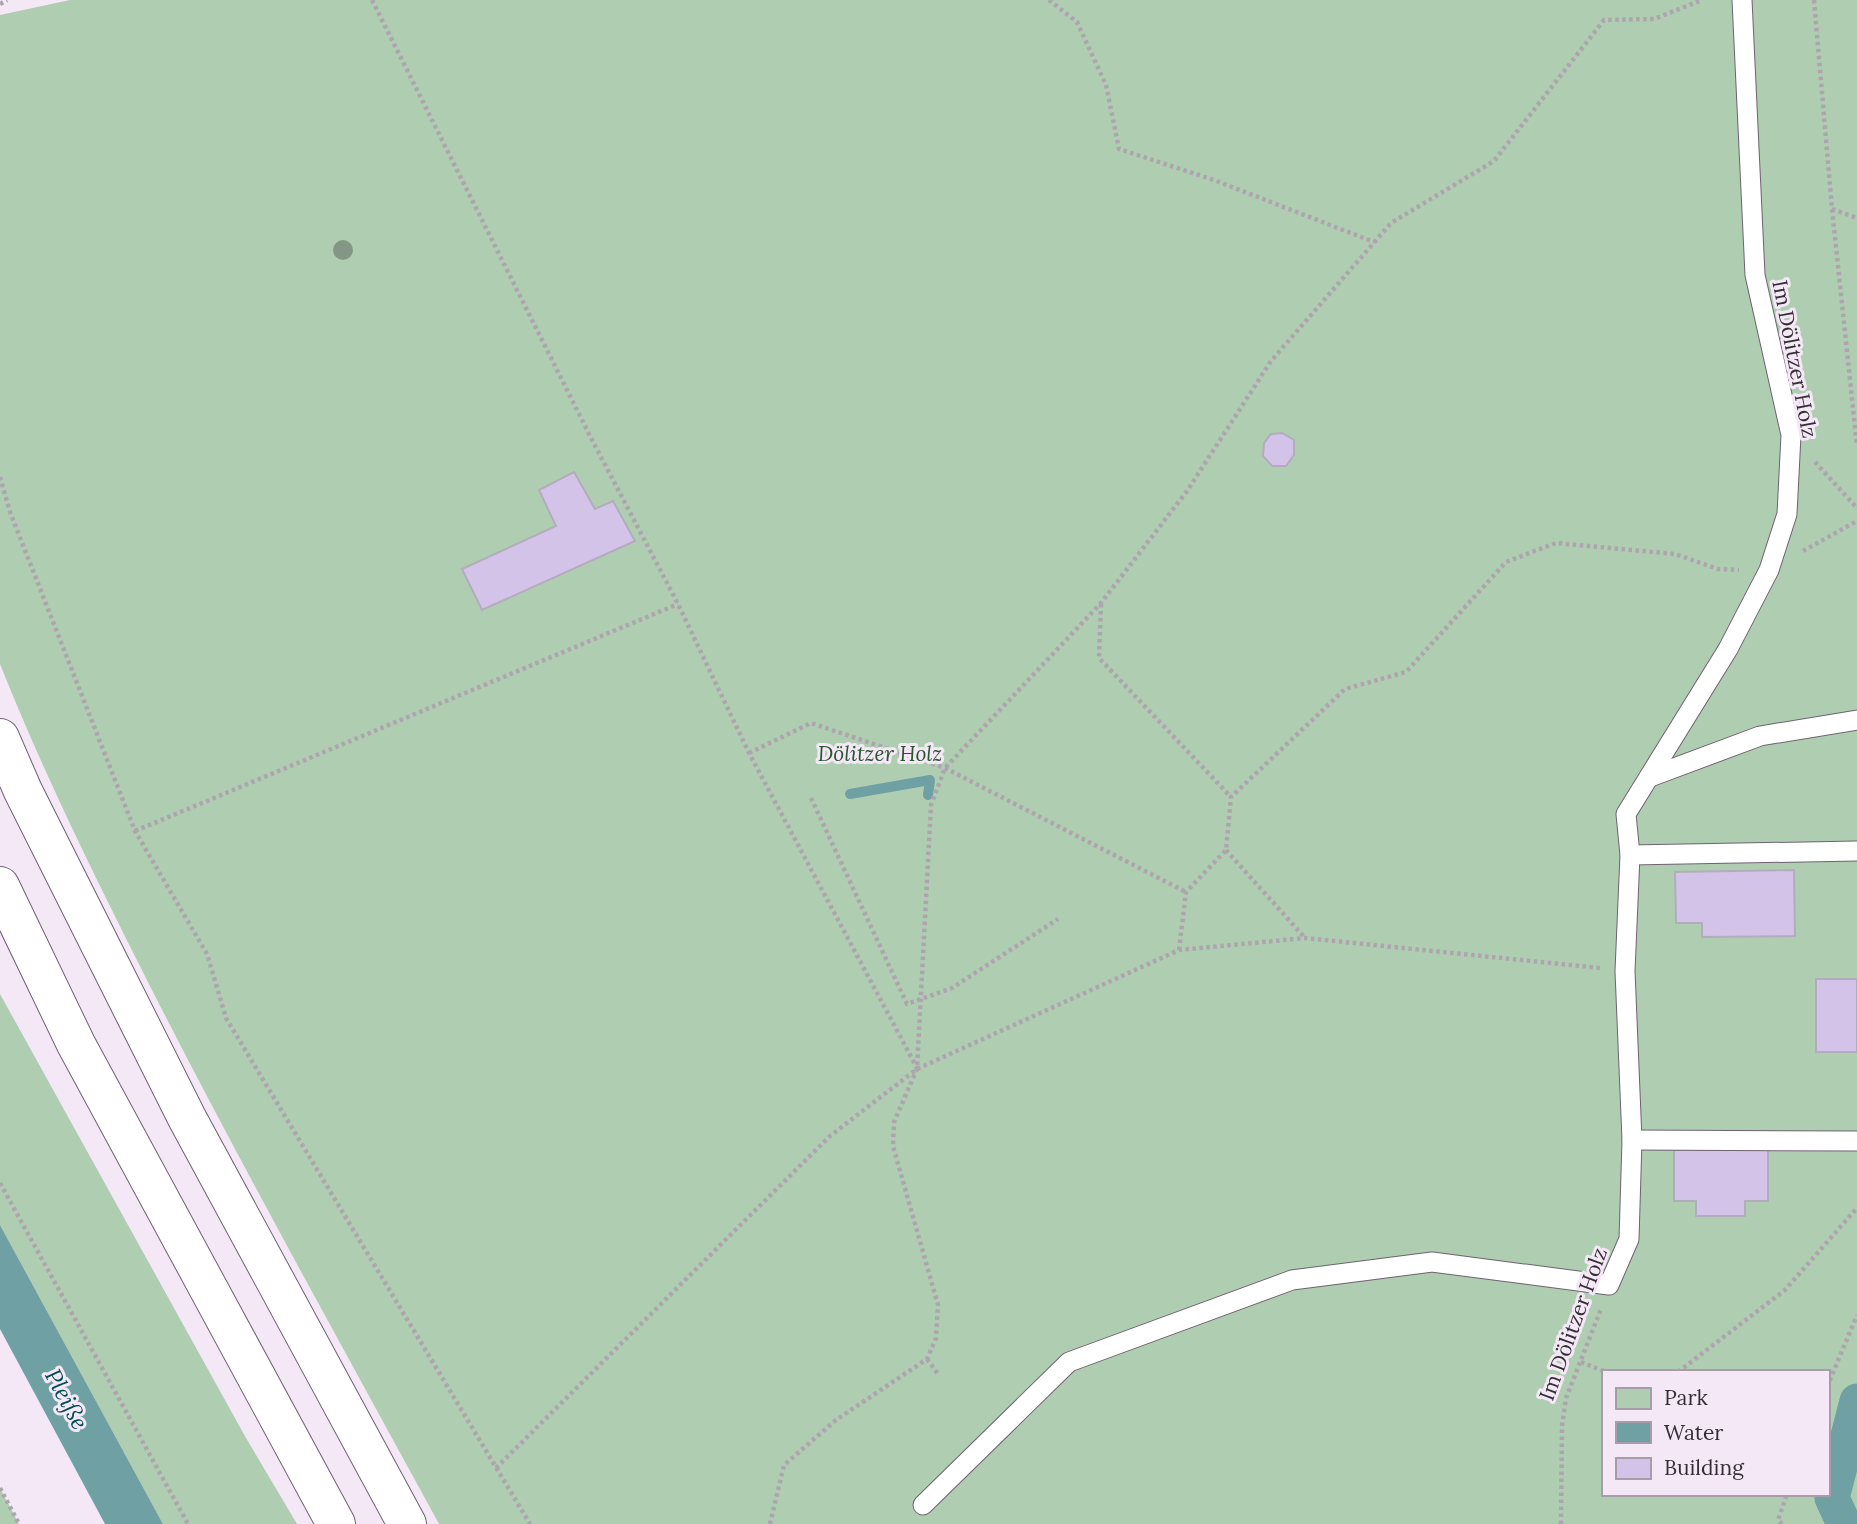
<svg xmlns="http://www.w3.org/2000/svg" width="1857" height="1524" viewBox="0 0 1857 1524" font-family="Lora,serif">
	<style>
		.green { fill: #afceb1; fill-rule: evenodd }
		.water { fill: #6ea0a4 }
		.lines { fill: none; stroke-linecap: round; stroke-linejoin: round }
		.stream { stroke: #6ea0a4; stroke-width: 10 }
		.canal { stroke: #6ea0a4; stroke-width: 35 }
		.building { fill: #d3c3e8; stroke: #b3acbd; stroke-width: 2 }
		.lane-casing { stroke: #6e6270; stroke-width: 21 }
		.highway-casing { stroke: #6e6270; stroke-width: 40 }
		.path { stroke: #aea4b0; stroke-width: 4.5; stroke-dasharray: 3.5 3.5; stroke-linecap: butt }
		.lane { stroke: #fff; stroke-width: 19 }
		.highway { stroke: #fff; stroke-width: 38 }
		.tree { fill: #849787 }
		.labels { text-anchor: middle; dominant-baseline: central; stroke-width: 6; stroke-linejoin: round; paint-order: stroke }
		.street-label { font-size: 21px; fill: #342f35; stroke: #f4e7f6 }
		.park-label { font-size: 21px; font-style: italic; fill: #28562d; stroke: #f4e7f6 }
		.water-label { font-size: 23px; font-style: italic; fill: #004d53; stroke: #f4e7f6 }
	</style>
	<rect width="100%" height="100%" fill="#f4e7f6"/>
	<g class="green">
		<path d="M70,0H1857V1524H439C343,1348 245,1172 154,994C99,885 45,777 0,664V15ZM1603,1372H1827V1494H1603Z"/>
		<polygon points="0,994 246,1438 297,1524 163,1524 0,1225"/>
		<polygon points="0,1488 19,1524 0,1524"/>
	</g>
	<polygon class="water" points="0,1225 163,1524 105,1524 0,1329"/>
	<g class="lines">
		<polyline class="stream" points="850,794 930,780 928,795"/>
		<polyline class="canal" points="1844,1524 1832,1498 1857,1401"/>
	</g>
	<g class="building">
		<polygon points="1282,433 1294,440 1294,455 1286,466 1272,466 1263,456 1264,443 1271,434"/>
		<polygon points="574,472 595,509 613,501 635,541 482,610 462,569 556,526 539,490"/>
		<polygon points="1794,870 1795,936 1702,937 1702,923 1676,923 1675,872"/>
		<rect x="1816" y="979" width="41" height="73"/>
		<polygon points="1674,1150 1768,1150 1768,1201 1745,1201 1745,1216 1696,1216 1696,1201 1674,1201"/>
	</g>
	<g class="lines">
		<defs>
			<g id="lane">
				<polyline points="1650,777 1760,736 1857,720"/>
				<polyline points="1630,855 1857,851"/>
				<polyline points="1632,1140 1857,1141"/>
				<polyline points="923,1505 1069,1362 1292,1280 1432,1262 1609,1285 1629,1239 1632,1140 1625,971 1630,855 1626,814 1728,649 1769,570 1787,514 1791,435 1755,275 1742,0"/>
			</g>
			<g id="highway">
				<polyline points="0,738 23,791 187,1118 407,1524"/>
				<polyline points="0,886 76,1044 336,1524"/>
			</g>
		</defs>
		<use href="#lane" class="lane-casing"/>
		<use href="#highway" class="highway-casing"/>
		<g class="path">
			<polyline points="372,0 590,436 678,604 749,753 917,1068"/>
			<polyline points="1049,0 1077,22 1106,85 1119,149 1214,180 1374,242"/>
			<polyline points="1814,0 1832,209 1857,446"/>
			<polyline points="0,4 7,0"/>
			<polyline points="1832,209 1857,218"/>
			<polyline points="1815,462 1857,508"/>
			<polyline points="0,477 10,512 135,831 207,954 226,1018 530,1524"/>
			<polyline points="1803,551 1857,521"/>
			<polyline points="1101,604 1099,658 1231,797"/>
			<polyline points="749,753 811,723 945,768 1186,892"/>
			<polyline points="811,798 907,1004 952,988 1058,919"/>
			<polyline points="135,831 678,604"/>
			<polyline points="1226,850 1305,938"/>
			<polyline points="1179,950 1186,892 1226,850 1231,797 1345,689 1406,672 1506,562 1556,543 1675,554 1718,569 1739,570"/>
			<polyline points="0,1183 188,1524"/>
			<polyline points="927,1359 938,1374"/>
			<polyline points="1581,1362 1606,1372"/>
			<polyline points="1678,1372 1785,1290 1857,1208"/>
			<polyline points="1827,1387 1857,1315"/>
			<polyline points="496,1468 830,1136 917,1069 1179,950 1305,938 1600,968"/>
			<polyline points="0,1488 19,1524"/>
			<polyline points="770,1524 784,1465 836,1420 927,1359 936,1338 938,1305 893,1146 894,1122 917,1069 931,805 945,768 1101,603 1187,491 1271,361 1391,223 1494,161 1604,20 1654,19 1702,0"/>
			<polyline points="1561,1524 1562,1426 1566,1398 1601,1309"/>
			<polyline points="1782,1524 1778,1520 1787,1494"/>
		</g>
		<use href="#lane" class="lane"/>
		<use href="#highway" class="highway"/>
	</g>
	<circle class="tree" cx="343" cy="250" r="10"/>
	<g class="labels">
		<g class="street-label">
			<text transform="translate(1795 359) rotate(79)">Im Dölitzer Holz</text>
			<text transform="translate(1573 1324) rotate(-70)">Im Dölitzer Holz</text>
		</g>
		<g class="park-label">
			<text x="880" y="753">Dölitzer Holz</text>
		</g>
		<g class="water-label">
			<text transform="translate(67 1399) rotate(62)">Pleiße</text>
		</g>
	</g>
	<rect x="1602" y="1370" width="228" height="126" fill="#f4e7f6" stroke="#a79da9" stroke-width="2"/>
	<rect x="1616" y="1388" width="35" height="21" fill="#afceb1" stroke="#a79da9" stroke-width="2"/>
	<text x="1664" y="1405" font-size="21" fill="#342f35">Park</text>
	<rect x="1616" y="1422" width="35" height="21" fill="#6ea0a4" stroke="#a79da9" stroke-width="2"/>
	<text x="1664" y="1440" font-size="21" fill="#342f35">Water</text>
	<rect x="1616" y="1458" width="35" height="21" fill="#d3c3e8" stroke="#a79da9" stroke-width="2"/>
	<text x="1664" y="1475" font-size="21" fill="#342f35">Building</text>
</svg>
